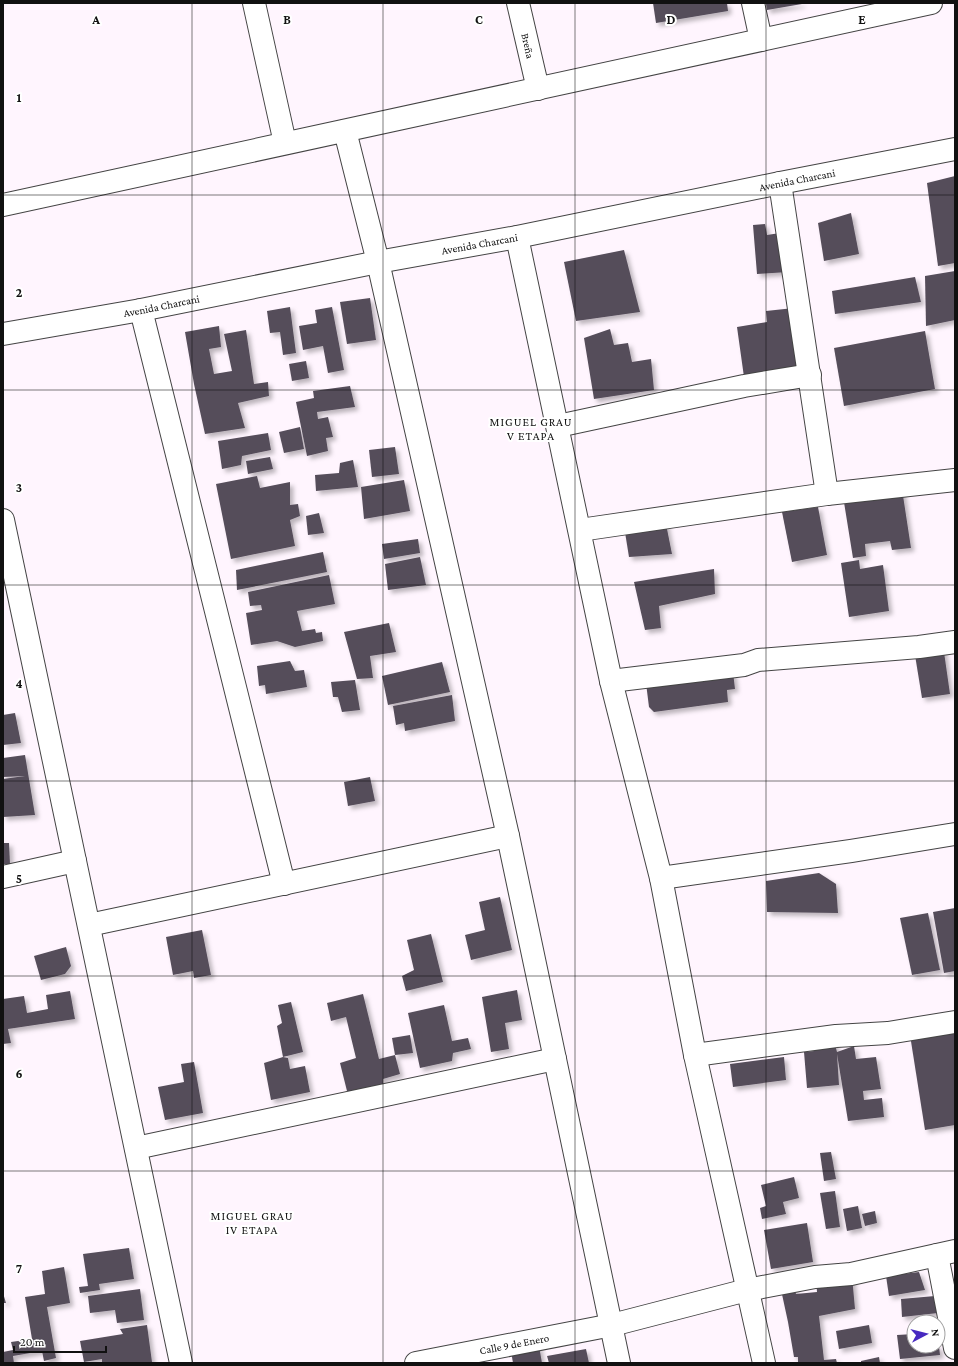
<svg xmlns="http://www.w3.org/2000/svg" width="958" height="1366" viewBox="0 0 958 1366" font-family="'Crimson Pro',serif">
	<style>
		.building { fill: #554d5a; filter: url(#shadow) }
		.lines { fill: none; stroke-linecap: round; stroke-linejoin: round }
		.minor-casing { stroke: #444; stroke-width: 24 }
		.tertiary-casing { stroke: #444; stroke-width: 24 }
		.minor { stroke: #fff; stroke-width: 22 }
		.tertiary { stroke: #fff; stroke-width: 22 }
		.grid { fill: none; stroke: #111; stroke-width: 1; stroke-opacity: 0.55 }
		.labels { text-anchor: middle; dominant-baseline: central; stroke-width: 4; stroke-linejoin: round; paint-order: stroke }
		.street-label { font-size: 11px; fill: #111; stroke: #fff }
		.neighbourhood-label { font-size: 12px; letter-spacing: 1px; fill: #111; stroke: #fff }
		.grid-label { font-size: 13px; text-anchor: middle; font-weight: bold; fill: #111; stroke: #fff; stroke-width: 4; stroke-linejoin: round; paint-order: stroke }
	</style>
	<defs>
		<filter id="shadow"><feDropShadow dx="3.5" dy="3.5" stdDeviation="2" flood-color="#0004"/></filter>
	</defs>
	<rect width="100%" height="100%" fill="#fff5fe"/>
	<g class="building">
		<polygon points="653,3 727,3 728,11 656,23"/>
		<polygon points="766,3 802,3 802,4 767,10"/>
		<polygon points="955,176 955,263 938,266 927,183"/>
		<polygon points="851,213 859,254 824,261 818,223"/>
		<polygon points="765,224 767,235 780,233 788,272 757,274 753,225"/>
		<polygon points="624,250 640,312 576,321 564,262"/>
		<polygon points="955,271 955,320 926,326 925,276"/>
		<polygon points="915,277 921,302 835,314 832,291"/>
		<polygon points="370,298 376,340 347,344 340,302"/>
		<polygon points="290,307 296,353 283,355 280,332 270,333 267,311"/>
		<polygon points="332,307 344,370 328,373 323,346 303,350 299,326 317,323 315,310"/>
		<polygon points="794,308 805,365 744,377 737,327 767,322 766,311"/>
		<polygon points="219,326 221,347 209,349 214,374 232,371 224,334 246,330 254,384 268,382 269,396 238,403 245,428 205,434 194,384 185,332"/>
		<polygon points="610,329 614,345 628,343 632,362 651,359 654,390 594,399 584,338"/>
		<polygon points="925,331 935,389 844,406 834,348"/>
		<polygon points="306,361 309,378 292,381 289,364"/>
		<polygon points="350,386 355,407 317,412 318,419 328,417 333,437 326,438 328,451 307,456 296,402 314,398 313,391"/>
		<polygon points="300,427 304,449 284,453 279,432"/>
		<polygon points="268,433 271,450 242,456 241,465 222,469 218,441"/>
		<polygon points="395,447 399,474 372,477 369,450"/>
		<polygon points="270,457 273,469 248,474 246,461"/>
		<polygon points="353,460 358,487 316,491 315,475 339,473 340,463"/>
		<polygon points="257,476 260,488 290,482 290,505 298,504 300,516 290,520 295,546 231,559 216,484"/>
		<polygon points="404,480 410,511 364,519 361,487"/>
		<polygon points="902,489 911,548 892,550 890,541 865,544 866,556 853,558 843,496"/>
		<polygon points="818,507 827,555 792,562 782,512"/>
		<polygon points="319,513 324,533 308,535 306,516"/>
		<polygon points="665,519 672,554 629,557 624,526"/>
		<polygon points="418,539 420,553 384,559 382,544"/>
		<polygon points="323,552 327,572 237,590 236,570"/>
		<polygon points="420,557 426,585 388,590 385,564"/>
		<polygon points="859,560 860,569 883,565 889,611 849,617 841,563"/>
		<polygon points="714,569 715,594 659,606 661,628 645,630 634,582"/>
		<polygon points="329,575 335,604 297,611 302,631 315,629 316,633 322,632 323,641 295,647 277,641 251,645 246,613 262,610 261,605 250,606 248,592"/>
		<polygon points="389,623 396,652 370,656 373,678 357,679 344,632"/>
		<polygon points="943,645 950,694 922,698 914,649"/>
		<polygon points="290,661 295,671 304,670 307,687 266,694 265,685 259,686 257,666"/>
		<polygon points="442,662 450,692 388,705 382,676"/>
		<polygon points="733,672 735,689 727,690 728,702 654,712 649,707 646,683"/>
		<polygon points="355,680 360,710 342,712 338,697 333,697 331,682"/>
		<polygon points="452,695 455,721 405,731 404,723 396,725 393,706"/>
		<polygon points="15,713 21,743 3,745 3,715"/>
		<polygon points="25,755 35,815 3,817 3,779 25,776 3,777 3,758"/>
		<polygon points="370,777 375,801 348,806 344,782"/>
		<polygon points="3,843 9,843 10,864 3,864"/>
		<polygon points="819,873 836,884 838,913 767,912 766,881"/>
		<polygon points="500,897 512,950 471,960 465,935 485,930 479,902"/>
		<polygon points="955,908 955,971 944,973 933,912"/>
		<polygon points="928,913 940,970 912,975 900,918"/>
		<polygon points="202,930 211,975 194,978 193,971 173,975 166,937"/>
		<polygon points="431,934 443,982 406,991 402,976 414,970 407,940"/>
		<polygon points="66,947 71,966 65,974 41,980 34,956"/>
		<polygon points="517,990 522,1020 505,1023 509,1049 491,1052 482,997"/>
		<polygon points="70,991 75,1019 8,1029 11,1043 3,1044 3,999 24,996 27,1013 48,1009 46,995"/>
		<polygon points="363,994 379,1059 395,1055 400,1074 383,1079 383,1086 348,1095 340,1063 356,1058 346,1017 331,1021 327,1003"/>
		<polygon points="291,1002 303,1052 283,1057 288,1058 290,1069 305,1066 310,1092 271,1100 264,1063 283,1057 277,1026 282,1023 278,1005"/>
		<polygon points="444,1005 452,1041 468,1038 471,1049 453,1053 452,1061 420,1068 408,1013"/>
		<polygon points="955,1031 955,1125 925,1130 910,1035"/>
		<polygon points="410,1035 413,1053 395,1055 392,1038"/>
		<polygon points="834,1041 837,1052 854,1046 856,1059 876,1057 881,1089 863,1091 864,1100 882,1098 884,1117 848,1121 837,1054 839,1085 807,1088 804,1052 814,1051 813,1044"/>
		<polygon points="784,1057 786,1080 733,1087 730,1064"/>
		<polygon points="194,1062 203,1113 165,1120 158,1087 184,1082 181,1064"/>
		<polygon points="831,1152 836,1179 824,1181 820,1153"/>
		<polygon points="794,1177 799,1198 783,1202 786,1214 762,1219 760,1208 766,1206 761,1185"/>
		<polygon points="835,1191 840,1227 826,1229 820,1193"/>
		<polygon points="858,1206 862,1228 847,1231 843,1209"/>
		<polygon points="875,1211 877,1223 865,1226 862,1214"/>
		<polygon points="807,1223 813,1262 771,1269 764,1230"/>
		<polygon points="129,1248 134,1279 99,1284 100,1290 80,1293 79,1287 88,1286 83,1254"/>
		<polygon points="64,1267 70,1303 47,1307 56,1358 44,1361 42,1351 13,1356 14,1363 3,1363 3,1352 13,1350 11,1342 32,1339 25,1297 45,1294 42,1271"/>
		<polygon points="919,1272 925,1290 889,1296 886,1276"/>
		<polygon points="852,1276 855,1309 819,1316 824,1360 836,1359 837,1363 798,1363 798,1357 794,1357 788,1322 780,1285 793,1283 796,1294 817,1292 816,1279"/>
		<polygon points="140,1289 144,1320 117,1323 115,1310 90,1313 88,1296"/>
		<polygon points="3,1293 6,1303 3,1303"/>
		<polygon points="935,1296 938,1313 902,1317 901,1299"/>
		<polygon points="147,1325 152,1362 143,1363 102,1363 102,1359 84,1362 80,1341 123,1334 120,1329"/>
		<polygon points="869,1325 872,1343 839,1349 836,1331"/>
		<polygon points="914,1334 914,1346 939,1346 940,1355 900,1359 897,1335"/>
		<polygon points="539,1346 542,1363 513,1363 511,1351"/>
		<polygon points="586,1349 589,1363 549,1363 547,1356"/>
		<polygon points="879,1357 880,1363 861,1363 861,1361"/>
	</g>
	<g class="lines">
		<defs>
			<g id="minor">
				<polyline points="254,3 285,143"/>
				<path id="s1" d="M518,3L538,89"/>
				<polyline points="753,3 761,40"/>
				<polyline points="345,131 378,262 508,836 619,1363"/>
				<polyline points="780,183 827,494"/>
				<polyline points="517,237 611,681 661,878 695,1055 764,1363"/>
				<polyline points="141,310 284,884"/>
				<polyline points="558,426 744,386 810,375"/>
				<polyline points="3,520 181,1363"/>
				<polyline points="580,530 827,494 955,480"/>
				<polyline points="611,681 744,665 758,660 919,647 955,642"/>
				<polyline points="3,877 75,861"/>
				<polyline points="661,878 851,851 955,834"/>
				<polyline points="89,925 508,836"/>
				<polyline points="695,1055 836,1036 888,1033 955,1022"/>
				<polyline points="136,1148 555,1059"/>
				<polyline points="937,1255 955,1348"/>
				<path id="s2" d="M416,1363L612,1325L747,1290L815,1277L851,1274L955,1251"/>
			</g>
			<g id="tertiary">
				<polyline points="3,205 931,3"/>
				<path id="s3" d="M3,334L141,310L378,262L517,237L780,183L955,149"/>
			</g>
		</defs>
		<use href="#minor" class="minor-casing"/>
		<use href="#tertiary" class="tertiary-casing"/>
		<use href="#minor" class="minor"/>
		<use href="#tertiary" class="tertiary"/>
	</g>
	<path class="grid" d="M192,3V1363M383,3V1363M575,3V1363M766,3V1363M3,195H955M3,390H955M3,585H955M3,781H955M3,976H955M3,1171H955"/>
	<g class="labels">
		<g class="street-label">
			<text stroke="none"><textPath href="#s1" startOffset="44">Breña</textPath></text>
			<text stroke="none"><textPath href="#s3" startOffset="809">Avenida Charcani</textPath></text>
			<text stroke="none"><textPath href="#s3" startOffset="485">Avenida Charcani</textPath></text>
			<text stroke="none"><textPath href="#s3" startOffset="161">Avenida Charcani</textPath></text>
			<text stroke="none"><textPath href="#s2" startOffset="100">Calle 9 de Enero</textPath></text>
		</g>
		<g class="neighbourhood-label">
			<text x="531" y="422">MIGUEL GRAU<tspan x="531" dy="14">V ETAPA</tspan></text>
			<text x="252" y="1216">MIGUEL GRAU<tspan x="252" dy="14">IV ETAPA</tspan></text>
		</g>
	</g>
	<g class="grid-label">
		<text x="96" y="24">A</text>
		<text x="287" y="24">B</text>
		<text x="479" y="24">C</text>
		<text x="671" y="24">D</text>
		<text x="862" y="24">E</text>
		<text x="19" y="102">1</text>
		<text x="19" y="297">2</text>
		<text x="19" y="492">3</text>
		<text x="19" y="688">4</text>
		<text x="19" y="883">5</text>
		<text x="19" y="1078">6</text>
		<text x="19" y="1273">7</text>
	</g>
	<rect width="958" height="1366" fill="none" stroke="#111111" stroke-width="8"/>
	<g transform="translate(926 1334) rotate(83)"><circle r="19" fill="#ffffff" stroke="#a0a0a0"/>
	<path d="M0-3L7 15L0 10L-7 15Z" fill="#4729c0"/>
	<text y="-6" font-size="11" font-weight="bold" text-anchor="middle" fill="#111111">N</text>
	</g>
	<path d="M14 1346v6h92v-6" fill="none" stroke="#111111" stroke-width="2"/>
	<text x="20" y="1346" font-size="12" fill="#111111" stroke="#ffffff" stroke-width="3" paint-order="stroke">20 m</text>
</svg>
